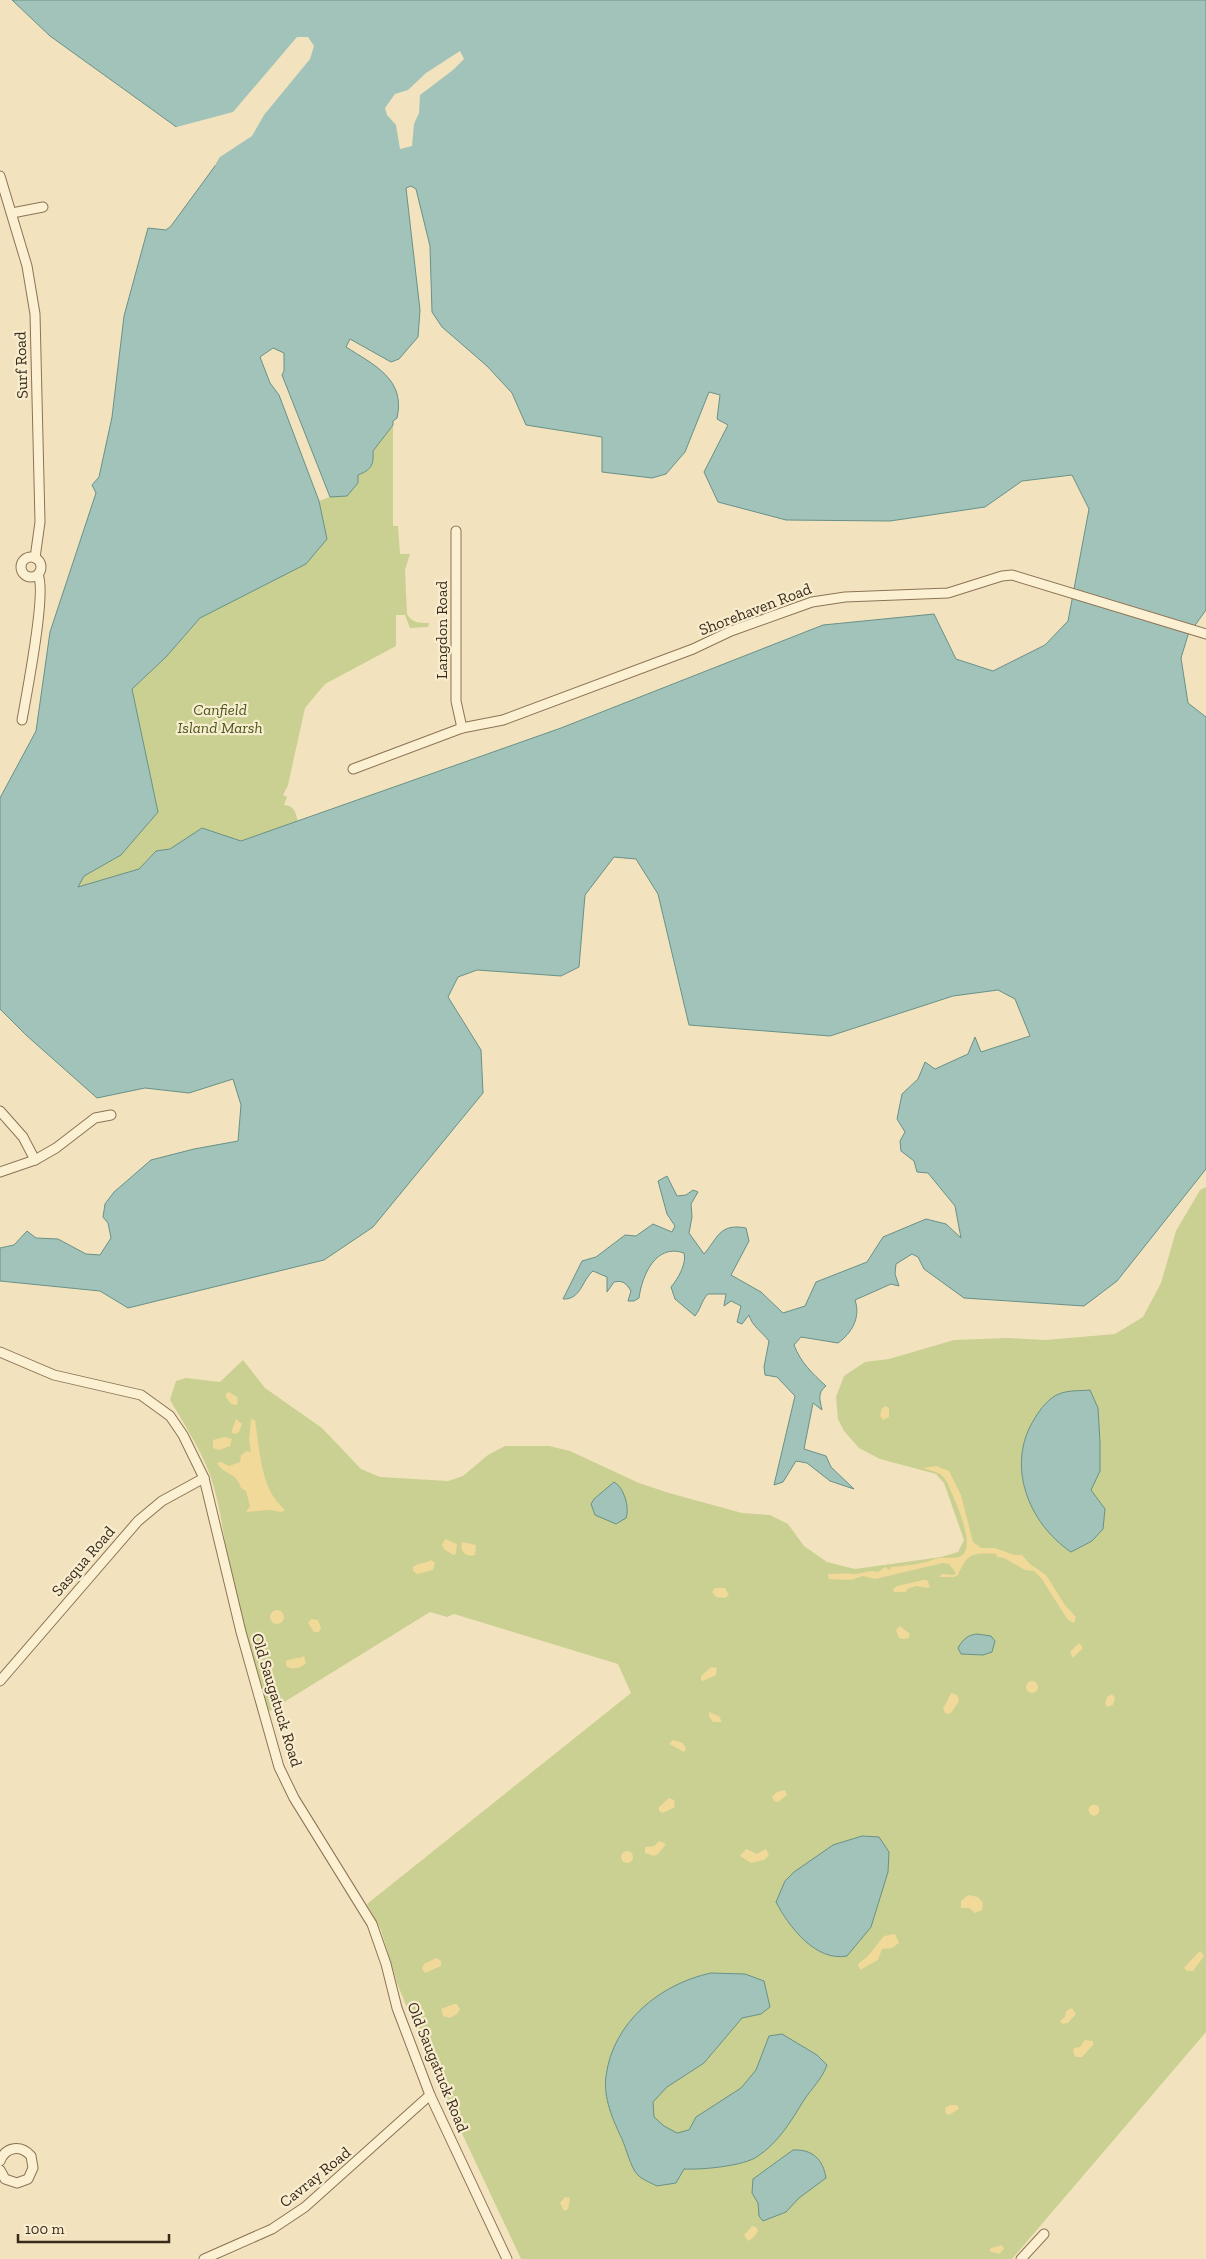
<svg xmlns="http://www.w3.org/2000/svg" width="1206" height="2259" viewBox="0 0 1206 2259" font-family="'Zilla Slab',serif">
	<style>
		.green { fill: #c9d091 }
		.sand { fill: #f0d999 }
		.water { fill: #a2c3b9; stroke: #689188; fill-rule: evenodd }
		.pier { fill: #f2e3be }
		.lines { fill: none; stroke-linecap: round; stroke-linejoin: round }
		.minor-casing { stroke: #8c7355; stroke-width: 11 }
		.minor { stroke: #fcf0d2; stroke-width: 9 }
		.labels { text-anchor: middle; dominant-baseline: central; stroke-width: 4.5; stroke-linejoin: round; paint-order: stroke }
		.street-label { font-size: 16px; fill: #3a2a1b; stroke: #f8edcf }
		.park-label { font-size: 16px; font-style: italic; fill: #495820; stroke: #f8edcf }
	</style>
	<rect width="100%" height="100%" fill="#f2e3be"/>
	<g class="green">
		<path d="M393,425V526H398L400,554H410L405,570L407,614C412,623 419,623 429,623L428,627L410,628L405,615H396V646L325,684L305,708L288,785L283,795L287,797L284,805C295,806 295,812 298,821L241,841L202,828L170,849L156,851L139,869L77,888L84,876L121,855L158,812L132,689L166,657L200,618L327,539L319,501L330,497L347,496L358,475C371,470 374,465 373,451Z"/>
		<path d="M1206,1187V2032L1012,2259H521L434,2074L397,1983L381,1930L367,1904L631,1693L618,1664L454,1614L447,1617L430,1612L268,1712C253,1660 239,1607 227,1553C222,1526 219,1500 210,1475C200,1448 184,1424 170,1400L176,1381L186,1378L220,1382L243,1360L265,1388L322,1428L361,1469L380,1477L448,1481L463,1476L488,1455L505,1446H549L570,1451L639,1483L669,1493L742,1513L770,1515L788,1524L804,1546L827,1562L855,1569L941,1557L958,1552L964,1540L944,1483L936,1474L880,1459L859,1448L844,1431L838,1419L836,1397L844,1376L865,1362L889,1359L954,1340L1008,1338L1046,1340L1115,1334L1143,1317L1161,1283L1176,1231L1200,1190Z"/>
	</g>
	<g class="sand">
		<polygon points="229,1392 237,1397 238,1403 236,1405 231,1404 226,1397 226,1393"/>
		<polygon points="886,1406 889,1408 889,1417 883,1420 880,1416 882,1408"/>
		<polygon points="236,1419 242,1424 239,1432 236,1434 232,1433 232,1430"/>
		<path d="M251,1419L255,1420C260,1450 260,1489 285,1510L282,1512L270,1510L246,1512L250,1506L246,1491L241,1488C236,1471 223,1475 217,1463L221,1462L229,1466L240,1462L241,1455L247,1451L251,1452L249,1440Z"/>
		<polygon points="225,1437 232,1439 230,1446 219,1450 213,1448 213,1440"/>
		<path d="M936,1466L949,1471L961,1495L973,1542L981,1548H995L1014,1555H1022L1030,1564L1046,1575L1065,1605L1076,1617L1074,1623L1068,1620L1041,1578L1034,1571L1025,1570L1004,1558L997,1557L996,1554C972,1552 967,1554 958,1575L954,1577H939L942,1574L953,1575L956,1573L949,1564L943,1563L875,1579L863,1576L851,1580L829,1579L828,1574C837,1574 845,1573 854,1574C863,1574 869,1569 878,1572L885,1567L890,1570L891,1567C907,1566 921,1564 935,1559C943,1556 953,1560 961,1556C978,1547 953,1496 947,1482C941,1471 933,1472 923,1468Z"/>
		<polygon points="445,1539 457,1544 456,1554 453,1555 444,1549 442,1545"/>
		<path d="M462,1542L476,1545L475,1555C466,1558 459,1551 462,1542Z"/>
		<path d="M431,1560L435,1563L433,1570L417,1574L413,1571V1567C419,1562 425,1564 431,1560Z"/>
		<polygon points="923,1580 927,1580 930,1586 928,1588 916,1586 907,1589 906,1592 894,1592 893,1589 897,1586"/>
		<polygon points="715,1588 725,1588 729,1595 725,1598 716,1597 712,1592"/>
		<circle cx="277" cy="1617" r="7"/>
		<polygon points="311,1619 318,1620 321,1628 319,1632 314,1632 308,1623"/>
		<polygon points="900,1626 910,1634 909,1638 904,1639 899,1638 896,1630"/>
		<polygon points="1079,1643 1083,1648 1073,1658 1070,1652"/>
		<path d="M304,1656L306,1663C301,1669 291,1670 286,1666V1661C292,1658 298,1659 304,1656Z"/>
		<polygon points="711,1667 717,1668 716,1675 703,1681 701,1680 701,1676"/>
		<circle cx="1032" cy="1687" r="6"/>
		<polygon points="951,1693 957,1695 959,1701 951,1713 946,1714 943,1709"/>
		<polygon points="1112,1694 1115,1698 1113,1705 1107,1707 1105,1703 1107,1697"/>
		<polygon points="709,1712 719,1716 722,1722 713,1722 709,1716"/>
		<polygon points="673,1740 683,1743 686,1749 684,1752 669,1744"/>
		<polygon points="785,1790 787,1795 778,1802 774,1801 772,1797 777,1792"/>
		<polygon points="669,1798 674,1800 675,1807 663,1813 659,1811 659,1807"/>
		<circle cx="1094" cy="1810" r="5.5"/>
		<polygon points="659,1841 666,1844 658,1854 654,1856 645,1853 645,1847 654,1846"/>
		<polygon points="746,1849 757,1854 766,1849 769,1855 764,1860 751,1863 740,1856"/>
		<circle cx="627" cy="1857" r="6"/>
		<polygon points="968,1895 978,1897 983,1903 982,1910 975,1913 969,1908 961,1908 961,1901"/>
		<polygon points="895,1934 899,1943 892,1948 882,1949 878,1960 860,1970 858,1964 868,1956 884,1936"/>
		<path d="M1200,1951L1204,1956L1193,1971H1187L1184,1968C1186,1965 1197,1954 1200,1951Z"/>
		<polygon points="436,1958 441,1961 441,1966 425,1973 422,1969 424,1964"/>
		<polygon points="454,2004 457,2004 460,2009 457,2014 450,2018 443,2016 441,2009"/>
		<polygon points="1072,2008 1076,2014 1068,2023 1062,2024 1060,2021 1065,2017 1066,2011"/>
		<polygon points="1085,2040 1093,2041 1093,2045 1082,2057 1076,2057 1073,2053 1074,2048 1080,2047"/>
		<polygon points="950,2105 957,2105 959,2109 949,2115 946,2114 945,2108"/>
		<polygon points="565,2197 570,2198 568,2209 564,2211 560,2203"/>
		<polygon points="752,2226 756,2227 758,2231 754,2237 748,2241 744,2235"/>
		<polygon points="1002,2245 1004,2249 999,2254 989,2251 991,2248"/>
	</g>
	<g class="water">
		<path d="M12,0H1206V610L1188,635L1181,658L1188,703L1206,717V1169L1117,1281L1084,1306L964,1298L924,1269L918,1257L912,1254L896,1264L895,1274L899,1286L891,1284L855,1300C861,1317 852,1333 838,1343L801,1337L794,1345C801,1363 812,1373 826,1386C817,1393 820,1400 822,1410L813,1403L804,1449L826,1456L831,1467L854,1489L830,1481L807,1463L796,1461L783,1482L774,1485L795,1396L777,1377L765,1375L764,1367L769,1341C761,1331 752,1326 749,1315L742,1324L737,1322L741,1306L731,1301L724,1306L726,1294H708C701,1301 702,1307 695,1316L675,1299L671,1287C678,1279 687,1263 684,1253C656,1243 642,1275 639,1298L634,1301H628L631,1291C626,1283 623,1280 614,1282L607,1292V1277L593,1271C582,1280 581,1300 563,1299L582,1261L596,1257L625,1235L636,1236L653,1224L672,1232L675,1226L667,1214L658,1181L667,1176L677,1196L686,1195L693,1190L698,1192L691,1204L692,1217L689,1233L704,1254C718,1238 719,1223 746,1228L749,1241L731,1275L761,1292L783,1313L805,1306L816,1282L867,1262L883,1237L926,1219L946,1224L961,1238L955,1206L928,1173L917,1172L914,1161L901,1151L900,1141L905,1132L897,1119L902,1094L918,1079L925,1062L935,1069L968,1054L975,1037L981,1052L1030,1036L1015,999L998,990L953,996L830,1036L689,1025L658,894L636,859L614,857L585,895L579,967L561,976L477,970L458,977L448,997L481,1050L483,1093L373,1227L324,1260L128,1308L100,1291L0,1281V1248L14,1245L27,1231L36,1238L58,1239L86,1254L100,1255L111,1238L108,1223L103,1217L105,1204L114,1192L151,1160L194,1149L238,1141L241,1105L233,1079L189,1093L145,1088L97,1098L26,1035L0,1009V798L36,731L50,632L96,493L92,485L99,477L112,417L124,316L148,228L166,230L171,226L215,166L224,148L251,129L307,49L304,44L289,54L245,110L182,131L50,36ZM411,186L416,189L430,246L432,312L442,327L487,366L512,393L526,425L602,437V472L652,478L666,474L685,452L709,392L720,395L717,419L728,425L704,472L718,502L786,520L890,521L985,507L1022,481L1072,475L1089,509L1068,621L1045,645L993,671L956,659L934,614L823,625L561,728L241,841L202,828L170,849L156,851L139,869L78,887L84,876L121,855L158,812L132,689L166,657L200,618L306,564L327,539L319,501L279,395L270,383L260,357L273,348L284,353V371L282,375L330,497L347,496L358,483V475C371,470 374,465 373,451L393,425V421L397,418C406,379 374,365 346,347L350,339L391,362L399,359L418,337L420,310L406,188Z"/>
		<path d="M1090,1390L1098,1408L1100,1442V1471L1091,1490L1105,1509L1103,1529L1092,1541L1071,1552C1028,1523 1005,1464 1035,1418C1040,1409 1050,1397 1059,1394C1068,1390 1080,1391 1090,1390Z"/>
		<path d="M614,1482C624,1487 630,1508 626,1518L616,1524L595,1515L591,1504L594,1499Z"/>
		<path d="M977,1634L991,1636L995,1641L992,1652L983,1655L961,1654L958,1648C963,1639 968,1635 977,1634Z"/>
		<path d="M862,1836L879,1837L889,1852L888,1872L871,1927L847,1956C816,1962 789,1927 776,1902L785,1881L794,1872L833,1845Z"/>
		<path d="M711,1973L745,1974L764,1981L770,2007L761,2014L742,2018L704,2063L667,2087L653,2102L654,2117L664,2126L677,2133L689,2130L696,2117L741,2088L756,2070L769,2036L782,2034L817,2055L827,2065C822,2079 812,2088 804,2100C791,2121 779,2142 758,2156C745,2166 701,2170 684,2169L676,2183L657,2186C651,2183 641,2179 637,2174C631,2168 626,2148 622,2139C613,2120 603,2098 606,2076C613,2022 660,1984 711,1973Z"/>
		<path d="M793,2150C812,2149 823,2159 826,2178L799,2198L786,2212L763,2221L759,2216L758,2203L752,2193L753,2179Z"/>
	</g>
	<g class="pier">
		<polygon points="297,37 308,37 314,46 310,59 264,115 252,136 220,157 215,166 215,161 222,146 249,127 283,74 304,49 303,47 291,55 246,113 182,134 173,128 233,112"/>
		<polygon points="460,51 464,59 453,70 420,95 419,113 414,124 412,146 400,149 396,125 387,115 385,108 395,94 408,90 426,73"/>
	</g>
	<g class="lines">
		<defs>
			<g id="minor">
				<polyline points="0,176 27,266 35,314 40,522 35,558"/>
				<polyline points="12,213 43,207"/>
				<polyline points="456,531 456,701 462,728"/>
				<circle cx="31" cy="567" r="10"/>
				<path d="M22,720C26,697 47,591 38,575"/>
				<polyline points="353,769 462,728 503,720 693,649 731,631 812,602 845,597 948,593 1002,576 1012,575 1206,634"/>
				<polyline points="0,1111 23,1137 35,1160"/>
				<polyline points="0,1172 35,1160 56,1148 95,1118 111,1115"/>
				<polyline points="0,1352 54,1375 141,1395 170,1416 183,1435 204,1478 241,1632 279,1767 294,1798 372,1924 386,1964 397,2008 430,2095 507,2259"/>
				<polyline points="0,1681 138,1521 162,1501 204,1478"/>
				<path d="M0,2161C6,2146 21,2145 31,2156L33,2168L28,2179L17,2183L5,2179L0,2170"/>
				<polyline points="204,2259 272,2229 305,2207 430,2095"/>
				<polyline points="1021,2259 1044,2234"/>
			</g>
		</defs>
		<use href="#minor" class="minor-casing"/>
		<use href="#minor" class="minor"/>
	</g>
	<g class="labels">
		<g class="street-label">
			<text transform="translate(21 365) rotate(-92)">Surf Road</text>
			<text transform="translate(755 609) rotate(-21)">Shorehaven Road</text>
			<text transform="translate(441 630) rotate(-90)">Langdon Road</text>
			<text transform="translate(83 1561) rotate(-49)">Sasqua Road</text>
			<text transform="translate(277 1700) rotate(73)">Old Saugatuck Road</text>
			<text transform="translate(438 2067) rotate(68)">Old Saugatuck Road</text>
			<text transform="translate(315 2177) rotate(-39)">Cavray Road</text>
		</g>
		<g class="park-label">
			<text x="220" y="709">Canfield<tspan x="220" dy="18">Island Marsh</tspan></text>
		</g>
	</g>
	<path d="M18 2234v8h151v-8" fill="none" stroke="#3a2a1b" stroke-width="2.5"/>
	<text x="25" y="2234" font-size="15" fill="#3a2a1b" stroke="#f8edcf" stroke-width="4" paint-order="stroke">100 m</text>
</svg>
